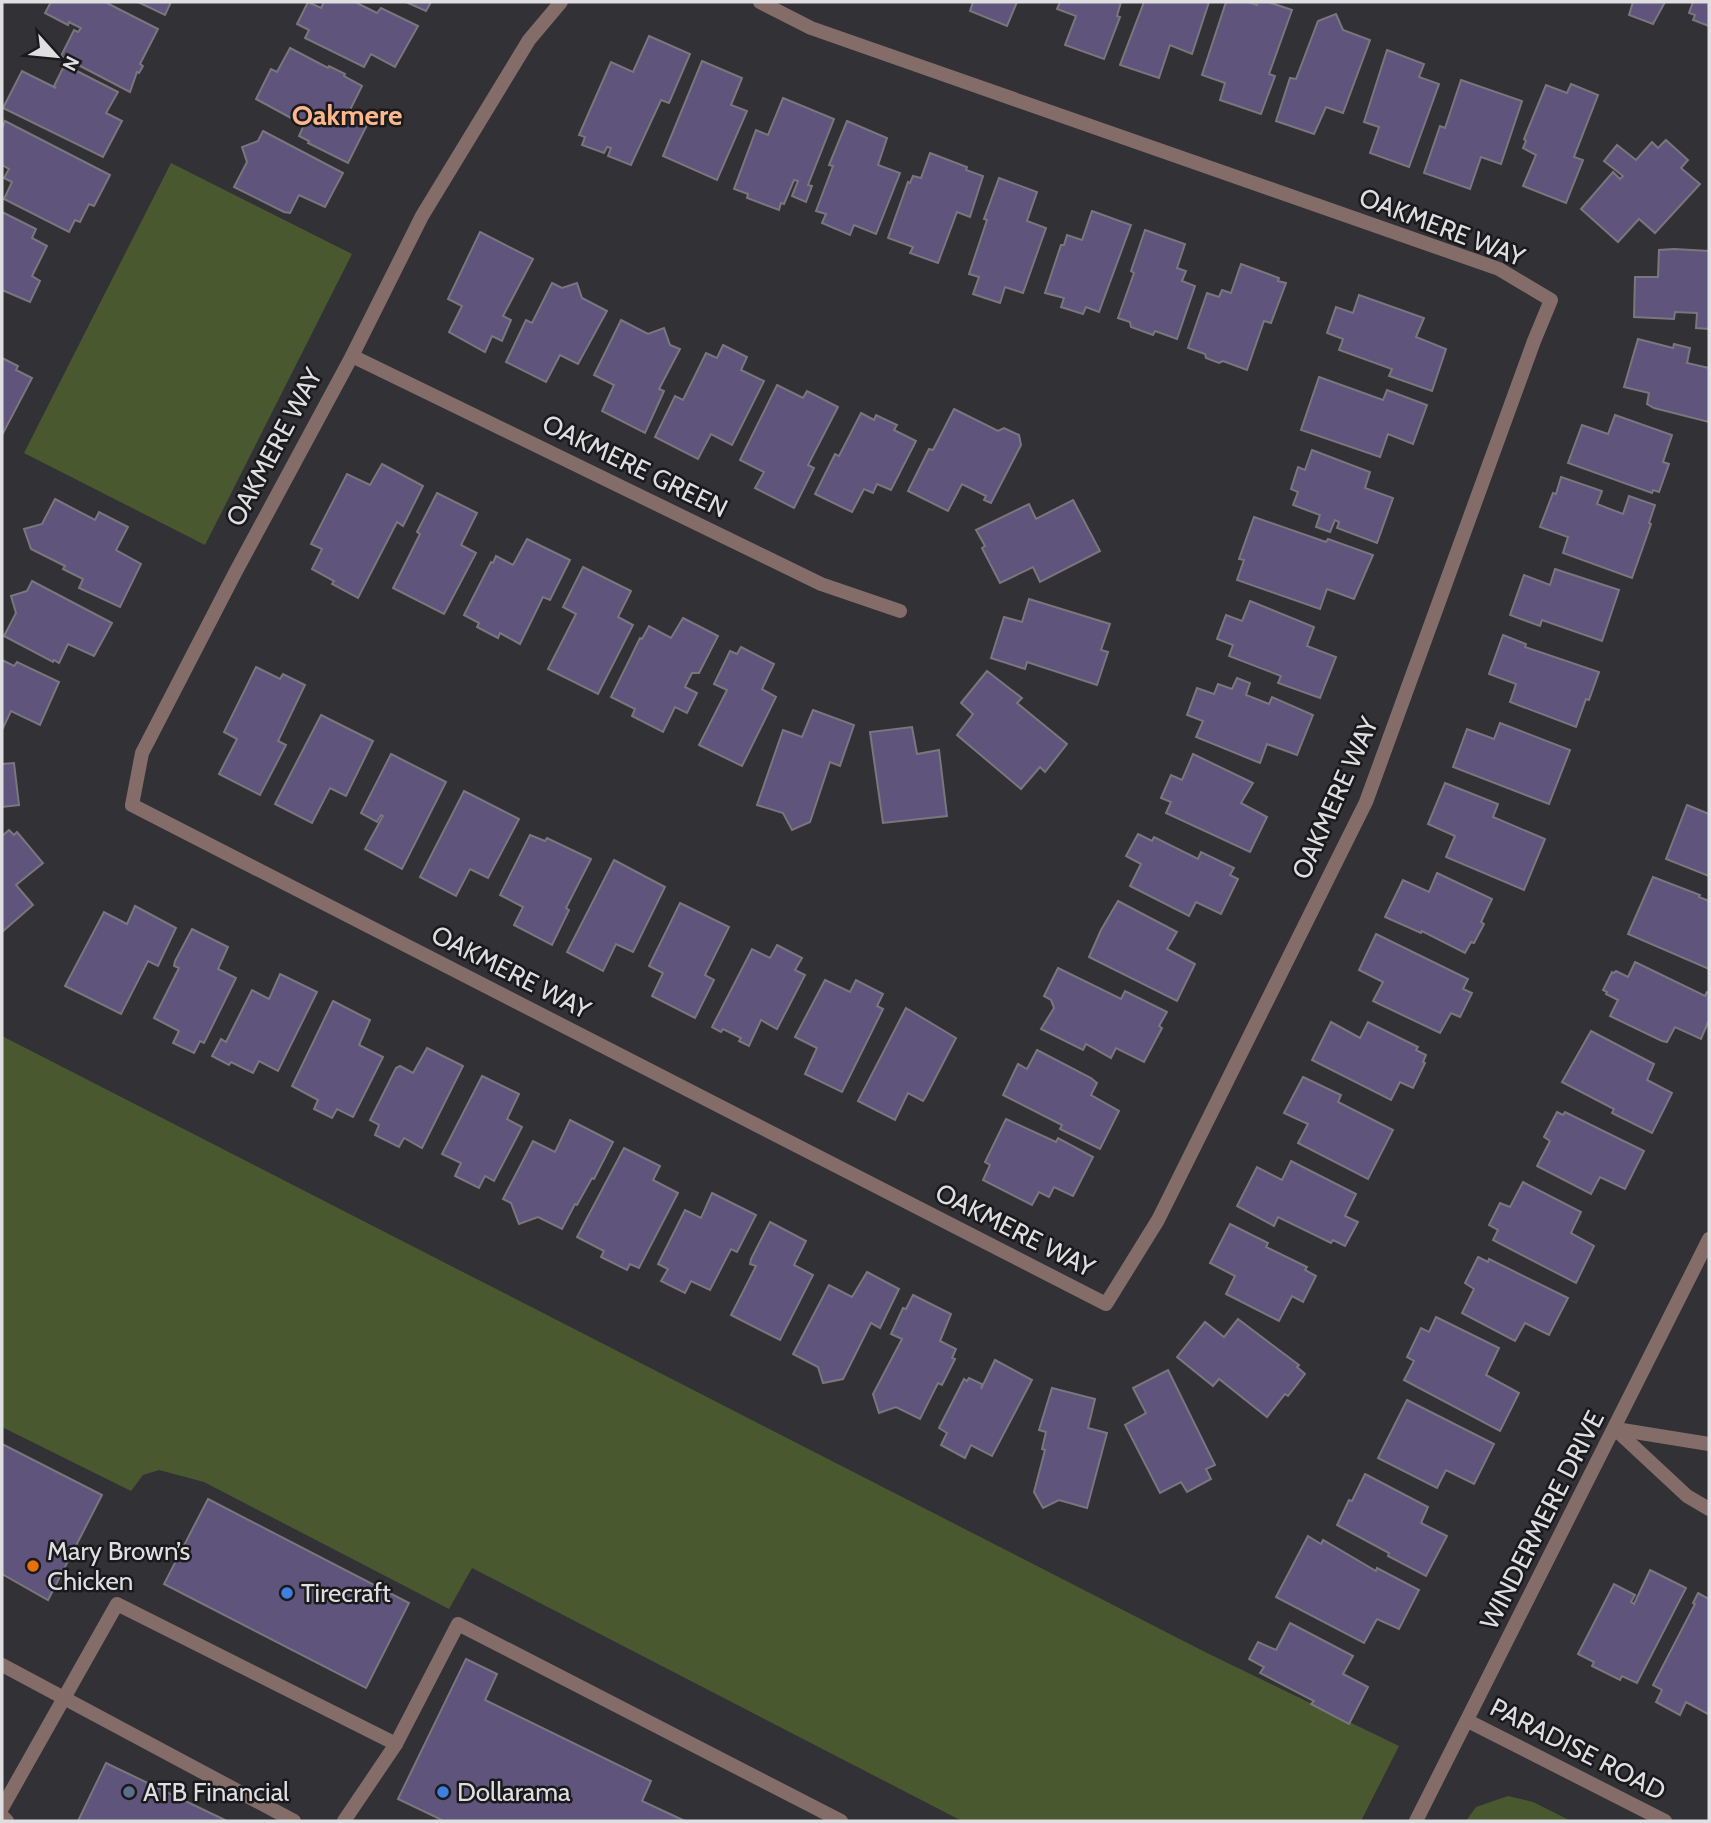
<svg xmlns="http://www.w3.org/2000/svg" width="1711" height="1823" viewBox="0 0 1711 1823" font-family="Cabin,sans-serif">
	<style>
		.green { fill: #4a5830 }
		.building { fill: #5f547b; stroke: #79777d; stroke-width: 2 }
		.lines { fill: none; stroke-linecap: round; stroke-linejoin: round }
		.service { stroke: #846d69; stroke-width: 14 }
		.minor { stroke: #846d69; stroke-width: 14 }
		.tertiary { stroke: #846d69; stroke-width: 14 }
		.food-dot { fill: #e8710a; stroke: #1a1a1c; stroke-width: 2.5 }
		.shop-dot { fill: #3f7fe0; stroke: #1a1a1c; stroke-width: 2.5 }
		.service-dot { fill: #5c6f8a; stroke: #1a1a1c; stroke-width: 2.5 }
		.labels { text-anchor: middle; dominant-baseline: central; stroke-width: 5; stroke-linejoin: round; paint-order: stroke }
		.street-label { font-size: 26px; fill: #dfdee1; stroke: #1a1a1c }
		.poi-label { font-size: 26px; fill: #dfdee1; stroke: #1a1a1c; text-anchor: start }
		.neighbourhood-label { font-size: 28px; font-weight: bold; fill: #fdb78c; stroke: #1a1a1c }
	</style>
	<rect width="100%" height="100%" fill="#323136"/>
	<g class="green">
		<polygon points="171,163 352,254 205,545 24,453"/>
		<polygon points="2,1036 1205,1652 1399,1746 1361,1821 962,1821 472,1568 449,1609 204,1482 159,1470 143,1475 131,1491 2,1427"/>
		<polygon points="1508,1796 1533,1802 1571,1821 1466,1821 1476,1807"/>
	</g>
	<g class="building">
		<polygon points="51,2 105,2 158,29 140,64 143,66 139,73 137,72 130,92 61,56 74,30 78,32 81,28 69,22 68,25 45,13"/>
		<polygon points="138,2 171,2 165,15"/>
		<polygon points="308,2 321,8 324,2 355,2 377,13 381,8 418,26 395,67 371,54 364,67 305,38 309,30 297,24"/>
		<polygon points="406,2 431,2 426,11"/>
		<polygon points="973,2 1017,2 1007,26 970,11"/>
		<polygon points="1060,2 1121,2 1117,16 1120,17 1104,59 1065,45 1076,16 1057,9"/>
		<polygon points="1144,2 1209,2 1192,54 1170,45 1159,78 1120,65"/>
		<polygon points="1226,2 1248,2 1257,5 1258,2 1268,2 1292,10 1269,74 1275,76 1261,114 1220,100 1225,83 1202,75"/>
		<polygon points="1633,2 1665,2 1653,24 1629,15"/>
		<polygon points="1693,2 1709,2 1709,26 1693,20 1695,15 1689,13"/>
		<polygon points="1336,14 1343,30 1370,40 1343,113 1326,107 1314,134 1276,121 1290,78 1296,79 1318,21"/>
		<polygon points="649,36 690,54 669,103 661,100 631,165 608,156 611,148 607,147 604,153 582,145 585,137 579,135 611,62 633,72"/>
		<polygon points="290,48 328,68 329,66 345,74 344,76 362,86 350,110 369,121 348,163 308,143 309,141 299,136 304,125 256,99 271,69 277,72"/>
		<polygon points="1387,50 1424,64 1419,77 1439,84 1409,167 1370,153 1379,127 1364,122"/>
		<polygon points="702,61 742,78 731,105 747,111 717,180 663,156"/>
		<polygon points="67,66 118,92 106,113 122,121 103,157 3,108 22,71 56,88 54,86 63,68 66,69"/>
		<polygon points="1461,80 1522,101 1501,164 1481,157 1470,189 1424,173 1440,126 1445,128"/>
		<polygon points="1571,84 1598,95 1574,157 1583,160 1566,203 1523,186 1536,155 1523,148 1526,141 1524,139 1546,85 1567,93"/>
		<polygon points="783,98 834,119 808,185 812,186 806,202 792,196 798,181 794,180 784,204 781,203 779,210 747,198 748,194 734,189 756,130 768,135"/>
		<polygon points="5,121 110,175 94,206 89,204 80,222 75,220 69,232 4,199 12,182 4,178 9,169 2,165 2,128"/>
		<polygon points="847,121 887,138 878,165 900,173 876,234 854,225 850,235 822,223 826,214 816,211 833,166 829,165"/>
		<polygon points="263,131 343,173 325,207 299,195 290,213 284,212 234,187 247,162 242,147 258,141"/>
		<polygon points="1666,140 1688,160 1681,168 1700,184 1655,233 1639,219 1618,242 1581,209 1613,172 1620,179 1623,176 1604,161 1617,145 1636,160 1652,142 1658,148"/>
		<polygon points="930,153 967,167 966,170 983,176 970,217 957,212 938,263 910,253 913,247 888,238 908,182 910,183 913,176 921,178"/>
		<polygon points="999,178 1037,192 1027,221 1046,228 1023,293 1005,287 1000,303 973,294 979,277 969,274 987,220 984,219"/>
		<polygon points="1092,211 1131,225 1099,312 1086,307 1083,314 1061,307 1064,298 1045,293 1061,245 1064,245 1067,235 1082,240"/>
		<polygon points="2,212 36,229 32,238 47,246 32,276 40,281 30,302 2,290"/>
		<polygon points="1145,230 1185,244 1177,268 1186,271 1182,281 1195,286 1177,339 1155,331 1153,335 1131,327 1130,322 1118,318 1134,273 1131,271"/>
		<polygon points="480,232 533,259 503,316 511,320 502,341 492,336 485,352 449,332 462,306 448,299"/>
		<polygon points="1674,249 1709,251 1709,329 1696,328 1697,313 1675,312 1674,319 1634,317 1635,277 1658,277 1659,250"/>
		<polygon points="1241,264 1279,278 1278,281 1286,283 1271,323 1264,321 1247,370 1223,361 1219,363 1206,358 1205,354 1188,348 1207,293 1219,297 1222,290 1231,293"/>
		<polygon points="552,283 562,288 577,283 582,298 607,311 578,364 560,355 546,382 506,362 526,320 532,323"/>
		<polygon points="1359,295 1424,318 1416,337 1446,349 1432,391 1389,376 1392,369 1339,350 1343,339 1327,333 1336,307 1353,313"/>
		<polygon points="621,320 648,334 664,328 670,345 680,349 659,389 664,391 645,433 602,411 614,385 594,375"/>
		<polygon points="1638,339 1673,348 1674,344 1690,348 1687,363 1709,368 1709,422 1654,408 1647,404 1649,393 1624,387"/>
		<polygon points="723,345 747,357 741,370 764,381 732,445 711,434 698,459 655,437 675,396 683,400 706,353 717,358"/>
		<polygon points="2,358 18,366 16,370 32,378 2,435"/>
		<polygon points="1319,377 1383,400 1387,390 1427,405 1413,444 1388,434 1380,457 1301,430"/>
		<polygon points="777,385 803,398 807,391 838,407 808,465 814,468 794,508 755,488 764,472 740,460"/>
		<polygon points="954,409 998,431 1004,428 1019,435 1021,445 991,503 984,500 986,496 962,484 948,511 908,491 929,449 933,450"/>
		<polygon points="861,413 874,420 876,415 897,425 894,430 916,441 891,490 877,484 873,493 864,489 852,512 815,494 835,454 839,456"/>
		<polygon points="1615,415 1672,435 1663,462 1669,464 1659,492 1653,490 1652,493 1568,463 1582,425 1608,434"/>
		<polygon points="1312,450 1370,472 1365,488 1393,498 1377,543 1337,528 1339,522 1335,520 1330,532 1316,527 1320,515 1293,505 1298,492 1291,489 1298,467 1305,470"/>
		<polygon points="382,464 423,486 403,526 397,522 358,598 332,584 334,581 312,569 322,549 311,544 347,474 370,485"/>
		<polygon points="1561,477 1602,491 1597,504 1623,514 1629,496 1655,505 1649,523 1651,524 1632,578 1563,553 1568,537 1540,527 1553,493 1556,494"/>
		<polygon points="437,493 477,513 461,545 476,553 444,614 393,588 420,534 417,532"/>
		<polygon points="55,499 95,520 99,512 128,527 116,550 141,564 120,607 79,588 83,579 63,569 65,566 31,549 24,529 42,524"/>
		<polygon points="1073,500 1100,551 1040,582 1033,567 1000,583 982,548 985,546 976,530 1029,504 1036,519"/>
		<polygon points="1254,517 1326,542 1328,539 1373,555 1354,599 1327,589 1320,609 1237,580 1244,560 1239,559"/>
		<polygon points="527,539 570,560 550,600 543,597 520,644 500,633 498,638 477,627 479,623 464,615 491,562 493,563 496,556 513,565"/>
		<polygon points="583,567 631,591 618,617 633,625 598,694 548,669 576,614 563,607"/>
		<polygon points="1555,569 1619,590 1602,641 1542,620 1540,626 1510,615 1524,575 1550,585"/>
		<polygon points="32,581 112,623 94,656 68,644 59,663 54,660 53,662 4,636 16,613 11,596 27,591"/>
		<polygon points="1029,599 1110,624 1101,650 1108,652 1097,685 1027,662 1025,669 991,658 1004,617 1022,622"/>
		<polygon points="1250,601 1314,627 1307,646 1336,657 1320,698 1278,683 1281,676 1229,656 1233,645 1217,639 1226,615 1242,621"/>
		<polygon points="683,618 718,636 699,673 692,673 685,687 697,693 687,713 675,707 663,732 632,716 635,709 611,697 640,638 642,639 649,626 671,638"/>
		<polygon points="1503,635 1526,644 1525,647 1599,672 1589,700 1586,699 1576,727 1510,702 1516,684 1489,674"/>
		<polygon points="741,647 774,664 762,689 776,697 742,766 699,745 727,690 714,684 730,651 737,654"/>
		<polygon points="2,660 14,666 17,662 59,682 40,725 11,711 2,730"/>
		<polygon points="256,667 280,679 283,674 305,685 278,741 286,745 260,795 219,774 237,739 224,732"/>
		<polygon points="987,671 1022,698 1017,703 1067,744 1045,772 1040,767 1021,789 957,735 973,714 961,703"/>
		<polygon points="1237,678 1250,683 1246,695 1269,704 1272,697 1313,715 1297,755 1267,744 1260,763 1196,737 1203,721 1187,715 1197,688 1214,694 1218,684 1232,689"/>
		<polygon points="813,710 854,725 840,766 830,762 810,822 792,830 783,813 757,805 783,730 802,737"/>
		<polygon points="321,715 373,741 346,796 330,788 312,823 275,804"/>
		<polygon points="1500,723 1570,750 1549,804 1453,767 1467,729 1494,739"/>
		<polygon points="912,727 917,754 939,750 947,816 883,823 870,732"/>
		<polygon points="391,754 446,782 402,869 365,849 383,816 381,815 377,822 361,813"/>
		<polygon points="1193,754 1253,783 1241,803 1267,817 1250,852 1166,813 1171,802 1161,798 1171,775 1182,780"/>
		<polygon points="14,763 19,805 2,807 2,764"/>
		<polygon points="1445,783 1498,804 1493,817 1545,839 1524,890 1446,857 1455,836 1428,824"/>
		<polygon points="464,791 519,819 488,878 470,869 456,896 420,877"/>
		<polygon points="1687,805 1709,814 1709,876 1666,859"/>
		<polygon points="9,830 14,835 17,832 43,863 16,885 33,905 2,932 2,836"/>
		<polygon points="1138,834 1152,841 1154,837 1198,859 1201,852 1234,868 1230,875 1238,879 1221,914 1196,902 1189,916 1130,886 1141,864 1126,856"/>
		<polygon points="530,835 545,841 547,838 591,859 566,908 569,910 552,945 514,925 523,907 500,895"/>
		<polygon points="614,860 665,887 633,952 616,944 603,971 567,952"/>
		<polygon points="1437,873 1492,899 1481,922 1484,924 1474,943 1471,942 1465,953 1422,931 1421,933 1385,917 1403,880 1429,892"/>
		<polygon points="1653,877 1700,895 1699,897 1709,901 1709,969 1628,934"/>
		<polygon points="1118,901 1177,932 1167,949 1195,964 1177,1001 1089,957 1101,930"/>
		<polygon points="680,903 729,927 705,975 714,980 695,1018 652,996 663,973 649,966"/>
		<polygon points="135,906 176,928 158,966 148,961 121,1014 65,986 104,912 127,924"/>
		<polygon points="192,929 228,947 218,969 236,978 204,1043 200,1041 194,1053 173,1043 179,1031 154,1018 179,968 174,966 175,961"/>
		<polygon points="1376,934 1468,979 1463,989 1472,993 1460,1017 1451,1013 1440,1033 1373,1001 1383,982 1359,970"/>
		<polygon points="777,945 802,958 795,970 805,975 777,1029 761,1020 749,1046 739,1041 741,1038 723,1029 721,1032 712,1027 752,949 770,958"/>
		<polygon points="1635,962 1705,996 1707,992 1709,993 1709,1020 1701,1039 1675,1027 1667,1042 1662,1041 1610,1016 1618,1000 1606,994 1607,992 1603,990 1612,972 1614,973 1616,971 1628,977"/>
		<polygon points="1058,968 1121,999 1125,991 1167,1012 1159,1026 1162,1028 1144,1062 1116,1048 1111,1058 1086,1044 1083,1050 1041,1029 1054,1008 1051,1000 1044,996"/>
		<polygon points="280,974 317,992 278,1071 259,1061 253,1073 231,1062 229,1065 212,1056 221,1039 226,1042 252,990 269,999"/>
		<polygon points="825,980 850,992 856,980 883,994 877,1006 883,1009 842,1092 805,1074 817,1048 795,1037"/>
		<polygon points="333,1001 370,1020 359,1045 383,1057 353,1117 337,1109 332,1118 314,1109 318,1100 292,1086"/>
		<polygon points="906,1008 956,1038 926,1096 923,1101 908,1093 895,1120 858,1101"/>
		<polygon points="1331,1022 1360,1038 1368,1022 1418,1047 1416,1050 1426,1055 1423,1062 1425,1063 1413,1088 1400,1082 1391,1100 1312,1060"/>
		<polygon points="1591,1031 1654,1064 1647,1080 1672,1093 1652,1133 1612,1113 1614,1109 1562,1082"/>
		<polygon points="427,1048 463,1066 422,1148 404,1138 399,1147 375,1135 379,1125 370,1120 396,1068 400,1066 413,1073"/>
		<polygon points="1037,1050 1091,1078 1097,1083 1091,1095 1119,1111 1100,1149 1060,1129 1062,1125 1003,1095 1018,1064 1027,1069"/>
		<polygon points="482,1076 519,1094 507,1119 522,1127 494,1181 485,1176 479,1188 455,1176 461,1163 442,1154"/>
		<polygon points="1303,1077 1341,1095 1338,1102 1393,1130 1368,1179 1298,1143 1308,1124 1284,1113"/>
		<polygon points="1557,1112 1563,1115 1565,1112 1644,1151 1625,1189 1600,1177 1591,1194 1537,1166 1550,1141 1544,1137"/>
		<polygon points="1006,1119 1056,1142 1058,1138 1093,1157 1073,1196 1054,1187 1049,1197 1039,1192 1032,1205 983,1180 990,1165 985,1162"/>
		<polygon points="570,1120 613,1142 594,1179 592,1178 577,1205 575,1204 562,1229 538,1217 519,1224 511,1203 503,1199 533,1141 555,1152"/>
		<polygon points="624,1148 660,1166 653,1180 678,1193 639,1268 630,1264 627,1270 601,1257 604,1251 577,1237"/>
		<polygon points="1291,1161 1356,1194 1345,1216 1358,1222 1345,1246 1333,1240 1331,1243 1278,1217 1274,1226 1237,1206 1257,1167 1282,1180"/>
		<polygon points="1523,1182 1581,1212 1571,1233 1594,1246 1576,1283 1493,1240 1498,1230 1489,1225 1500,1203 1510,1207"/>
		<polygon points="712,1193 756,1215 737,1252 731,1249 710,1290 691,1281 685,1293 661,1281 668,1269 658,1264 685,1210 701,1218"/>
		<polygon points="770,1222 806,1241 794,1265 813,1275 780,1340 731,1315 756,1266 750,1264 751,1259"/>
		<polygon points="1230,1224 1268,1243 1266,1247 1307,1267 1305,1270 1316,1276 1303,1302 1292,1296 1279,1321 1226,1294 1235,1276 1210,1263"/>
		<polygon points="1478,1257 1488,1262 1489,1259 1568,1298 1549,1335 1525,1323 1515,1341 1462,1313 1474,1289 1465,1283"/>
		<polygon points="867,1272 899,1289 880,1328 871,1323 843,1379 823,1383 818,1367 793,1354 829,1285 852,1297"/>
		<polygon points="913,1295 951,1314 940,1341 956,1349 952,1358 955,1359 942,1385 938,1383 920,1419 896,1407 879,1413 873,1394 902,1339 891,1334 903,1308 906,1309"/>
		<polygon points="1436,1317 1499,1348 1486,1375 1519,1393 1500,1431 1404,1380 1414,1361 1407,1357 1421,1328 1429,1332"/>
		<polygon points="1238,1319 1299,1365 1297,1367 1305,1374 1288,1396 1285,1394 1267,1417 1219,1379 1213,1386 1177,1357 1205,1322 1224,1337"/>
		<polygon points="995,1360 1032,1380 992,1456 971,1445 965,1458 941,1445 947,1433 939,1428 964,1379 967,1381 969,1378 982,1384 981,1389"/>
		<polygon points="1168,1370 1215,1465 1206,1469 1211,1479 1187,1492 1181,1482 1160,1493 1125,1425 1146,1413 1133,1388"/>
		<polygon points="1052,1388 1095,1399 1088,1428 1107,1433 1087,1508 1059,1500 1043,1508 1034,1492 1045,1450 1042,1449 1046,1432 1039,1430"/>
		<polygon points="1407,1400 1494,1444 1474,1484 1446,1470 1437,1488 1378,1458"/>
		<polygon points="2,1444 102,1495 48,1600 2,1574"/>
		<polygon points="1365,1474 1428,1507 1421,1523 1447,1536 1426,1576 1388,1556 1389,1553 1337,1525 1349,1500 1352,1501"/>
		<polygon points="208,1499 409,1603 366,1688 164,1584"/>
		<polygon points="1308,1536 1321,1544 1323,1540 1376,1571 1377,1568 1419,1590 1399,1629 1377,1619 1364,1643 1276,1597"/>
		<polygon points="1650,1570 1686,1588 1637,1683 1622,1676 1620,1680 1592,1666 1594,1662 1578,1654 1614,1584 1635,1595 1631,1602 1634,1604"/>
		<polygon points="1698,1593 1709,1599 1709,1711 1708,1714 1686,1702 1680,1715 1656,1702 1662,1690 1653,1685 1695,1604 1693,1603"/>
		<polygon points="1290,1623 1353,1656 1343,1674 1368,1687 1349,1724 1311,1704 1314,1701 1260,1673 1264,1667 1249,1659 1258,1642 1276,1650"/>
		<polygon points="466,1659 497,1674 485,1700 651,1781 642,1801 685,1821 444,1821 398,1799"/>
		<polygon points="106,1763 227,1821 78,1821"/>
	</g>
	<g class="lines">
		<g class="service">
			<polyline points="2,1665 294,1821"/>
			<polyline points="396,1744 458,1624 841,1821"/>
			<polyline points="2,1808 117,1604 396,1744 344,1821"/>
			<polyline points="2,1816 7,1821"/>
		</g>
		<g class="minor">
			<polyline points="561,2 529,40 422,216 352,356 235,573 142,753 132,805 1106,1304 1158,1220 1366,802 1534,341 1551,300 1499,269 811,28 760,2"/>
			<polyline points="352,356 821,584 900,611"/>
			<polyline points="1615,1429 1687,1496 1709,1509"/>
			<polyline points="1616,1429 1709,1444"/>
		</g>
		<g class="tertiary">
			<polyline points="1468,1721 1665,1821"/>
			<polyline points="1416,1821 1709,1239"/>
		</g>
	</g>
	<circle class="food-dot" cx="33" cy="1566" r="7"/>
	<g class="shop-dot">
		<circle cx="287" cy="1593" r="7"/>
		<circle cx="443" cy="1792" r="7"/>
	</g>
	<circle class="service-dot" cx="129" cy="1792" r="7"/>
	<g class="labels">
		<g class="street-label">
			<text transform="translate(1442 227) rotate(21)">OAKMERE WAY</text>
			<text transform="translate(274 447) rotate(-62)">OAKMERE WAY</text>
			<text transform="translate(635 466) rotate(26)">OAKMERE GREEN</text>
			<text transform="translate(1335 798) rotate(-66)">OAKMERE WAY</text>
			<text transform="translate(511 972) rotate(27)">OAKMERE WAY</text>
			<text transform="translate(1015 1230) rotate(27)">OAKMERE WAY</text>
			<text transform="translate(1542 1520) rotate(-63)">WINDERMERE DRIVE</text>
			<text transform="translate(1578 1749) rotate(27)">PARADISE ROAD</text>
		</g>
		<g class="poi-label">
			<text x="47" y="1551">Mary Brown’s<tspan x="47" dy="30">Chicken</tspan></text>
			<text x="301" y="1593">Tirecraft</text>
			<text x="143" y="1792">ATB Financial</text>
			<text x="457" y="1792">Dollarama</text>
		</g>
		<g class="neighbourhood-label">
			<text x="347" y="115">Oakmere</text>
		</g>
	</g>
	<rect width="1711" height="1823" fill="none" stroke="#dfdee1" stroke-width="7"/>
	<g transform="translate(56 56) rotate(117)" stroke="#1a1a1c" stroke-width="5" paint-order="stroke">
	<path d="M0-5L12 26L0 18L-12 26Z" fill="#dfdee1"/>
	<text y="-10" font-size="19" font-weight="bold" text-anchor="middle" fill="#dfdee1">N</text>
	</g>
</svg>
